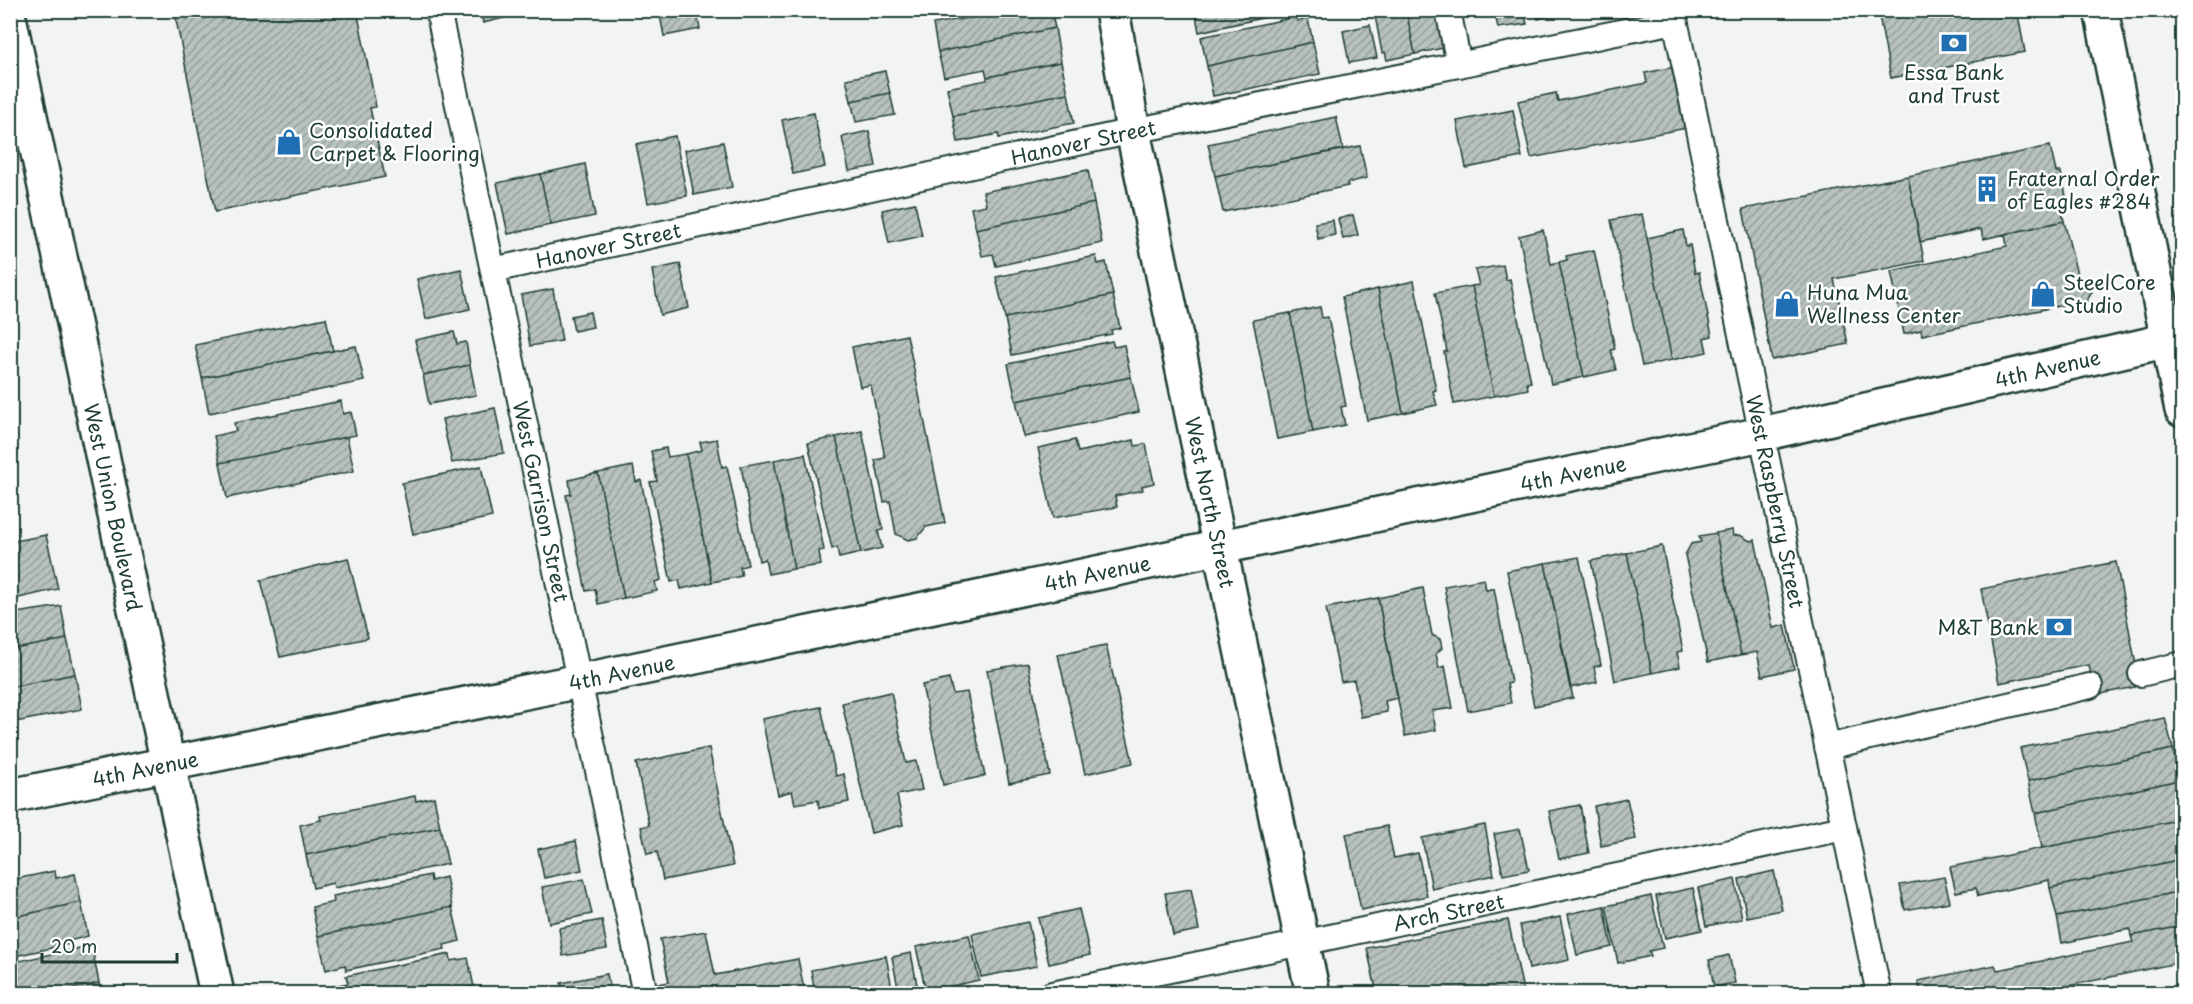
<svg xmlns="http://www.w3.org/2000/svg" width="2193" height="1004" font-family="'Playpen Sans',sans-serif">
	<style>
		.building { fill: url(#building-hatch); stroke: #1f3d34; stroke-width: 1.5 }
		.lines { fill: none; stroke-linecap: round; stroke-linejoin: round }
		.service-casing { stroke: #1f3d34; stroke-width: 28 }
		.minor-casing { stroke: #1f3d34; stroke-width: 38 }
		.primary-casing { stroke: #1f3d34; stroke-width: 38 }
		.service { stroke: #fff; stroke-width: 24 }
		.minor { stroke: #fff; stroke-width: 33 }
		.primary { stroke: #fff; stroke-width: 33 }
		.labels { text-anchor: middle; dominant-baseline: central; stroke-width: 5; stroke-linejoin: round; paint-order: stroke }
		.poi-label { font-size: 20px; fill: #1f3d34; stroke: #fff; text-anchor: start }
		.street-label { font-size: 20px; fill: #1f3d34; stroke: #fff }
	</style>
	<defs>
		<pattern id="building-hatch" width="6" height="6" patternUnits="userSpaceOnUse" patternTransform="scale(1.5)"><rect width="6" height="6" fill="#b7c1bd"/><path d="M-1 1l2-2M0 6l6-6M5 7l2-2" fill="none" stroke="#949e9a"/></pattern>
	</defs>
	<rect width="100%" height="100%" fill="#f2f3f3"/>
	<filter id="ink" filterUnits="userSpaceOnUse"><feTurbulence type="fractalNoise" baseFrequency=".0167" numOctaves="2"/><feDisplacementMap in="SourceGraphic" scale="12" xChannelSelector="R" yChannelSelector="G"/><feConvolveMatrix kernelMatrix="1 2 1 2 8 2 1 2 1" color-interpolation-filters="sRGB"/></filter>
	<g filter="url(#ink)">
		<path class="building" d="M174,10H357L376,107L370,108L385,177L215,212Z
			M480,10H507L508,17L483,23Z
			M507,10H536V11L508,17Z
			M659,10H696L700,29L664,36Z
			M973,10H1051L1055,28L938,52L933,24L974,17Z
			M1195,10H1293V11L1199,32Z
			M1374,10H1406L1415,54L1387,60L1385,52L1382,53Z
			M1406,10H1439L1443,48L1415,54Z
			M1494,10H1524L1527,24L1498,28Z
			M1536,10H1574L1538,19Z
			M1878,10H2017L2025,52L1891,78Z
			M1296,17L1297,21L1308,19L1313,42L1207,66L1201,37Z
			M1370,25L1377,58L1349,63L1343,31Z
			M1055,28L1061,62L987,77L985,69L944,77L938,52Z
			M1313,42L1320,74L1213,96L1207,66Z
			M1061,62L1068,93L953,116L947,88L987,80V77Z
			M1674,67L1687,128L1531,158L1518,101L1556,93L1558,101L1647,83L1645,73Z
			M885,71L890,93L851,101L846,79Z
			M890,93L895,115L856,122L851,101Z
			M1068,93L1074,123L999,138L998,134L958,142L953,116Z
			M1513,110L1522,157L1466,168L1457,121Z
			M814,113L825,167L793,174L782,120Z
			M1336,117L1343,149L1215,176L1208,144Z
			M869,131L876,166L849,171L842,137Z
			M675,136L687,196L648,203L636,144Z
			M723,142L732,187L694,195L685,150Z
			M1360,146L1367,178L1347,183L1348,186L1223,212L1215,176Z
			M2050,146L2056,172H2061L2067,201L2060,202L2064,221L1983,239L1981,229L1920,242L1908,176Z
			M585,164L595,216L551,225L540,174Z
			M1088,170L1094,203L976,229L971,208L986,205L983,192Z
			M540,174L551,225L508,234L497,183Z
			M1908,176L1924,261L1834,279L1848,344L1772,360L1743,209Z
			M915,203L922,236L889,243L882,210Z
			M1094,203L1102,243L996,266L993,254L982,256L976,229Z
			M1642,214L1672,360L1642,366L1611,220Z
			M1353,215L1358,235L1343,239L1338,219Z
			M1333,220L1335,235L1318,239L1315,223Z
			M2064,221L2080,287L2092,292L2080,312L2068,304L1922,335L1921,330L1904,334L1891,271L2007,246L2005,234Z
			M1543,230L1551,264L1559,262L1584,377L1551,384L1519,236Z
			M1683,230L1686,246L1690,245L1695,273L1699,272L1712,336L1704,338L1707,352L1672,360L1647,238Z
			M1594,250L1615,349L1611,350L1616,370L1584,377L1559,262L1567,260L1566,256Z
			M1096,256L1098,264L1106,262L1113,295L1005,318L996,277Z
			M680,264L689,308L660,315L652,270Z
			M1503,265L1506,280L1510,279L1531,382L1527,383L1528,389L1494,396L1472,286L1479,285L1475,270Z
			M461,269L470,309L426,319L417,279Z
			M1414,281L1436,390L1433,391L1437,405L1403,413L1378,289Z
			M1472,286L1494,396L1454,404L1444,352L1447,351L1435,293Z
			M553,289L562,341L530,346L521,295Z
			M1378,289L1403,413L1367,420L1342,297Z
			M1113,295L1120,328L1111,330L1112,334L1012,355L1005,318Z
			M1320,307L1322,318L1328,317L1346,406L1341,407L1345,425L1313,432L1290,313Z
			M590,312L593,327L574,331L571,316Z
			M1290,313L1313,432L1277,439L1253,320Z
			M326,318L333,351L202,378L195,345Z
			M454,332L457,344L466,342L470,365L423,375L415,340Z
			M907,335L945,523L926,527L917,538L908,540L896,534L890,501L884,502L875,460L885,458L871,385L860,387L852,347Z
			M1112,341L1114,347L1124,345L1131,377L1016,401L1008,364Z
			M356,346L364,381L209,413L202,378Z
			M470,365L476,395L429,404L423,375Z
			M1131,377L1139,412L1024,437L1016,401Z
			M341,401L343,414L351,412L356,435L220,463L214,436L236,431L234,423Z
			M495,408L504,453L452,463L442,419Z
			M862,431L883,530L878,531L882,548L861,553L836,437Z
			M347,437L354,471L227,498L220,463Z
			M836,437L861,553L839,558L837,547L832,549L808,443Z
			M717,439L722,467L727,466L748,565L740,567L742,576L712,582L686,454L702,450L700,442Z
			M1075,440L1078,452L1134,440L1135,446L1146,444L1154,483L1142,486L1143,490L1115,496L1117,507L1053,518L1038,448Z
			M666,448L668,457L686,454L712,582L681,589L679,580L671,582L650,482L657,481L651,451Z
			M805,454L824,550L819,551L821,565L794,569L774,460Z
			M774,460L794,569L768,574L765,559L759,561L741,466Z
			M481,466L492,517L413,534L402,483Z
			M633,466L636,482L641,480L661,580L655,582L657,591L624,598L598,473Z
			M598,473L624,598L598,604L595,589L586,591L566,495L571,494L569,480Z
			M1732,530L1733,536L1740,535L1750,541L1755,540L1773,628L1785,625L1794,669L1762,676L1757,652L1741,655L1716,533Z
			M1716,533L1741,655L1708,662L1685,555L1691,544L1701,542L1699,536Z
			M46,535L58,589L10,600V542Z
			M1662,546L1683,651L1677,652L1680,667L1652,673L1627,553Z
			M1627,553L1652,673L1615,681L1591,561Z
			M1579,557L1601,665L1594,667L1597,682L1570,688L1545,563Z
			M348,558L368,638L280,657L261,580Z
			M2116,562L2140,686L2095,695L2089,665L1999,683L1981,589Z
			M1545,563L1573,698L1534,706L1507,571Z
			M1484,579L1486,590L1494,588L1511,683L1507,684L1511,703L1468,711L1444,586Z
			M1423,588L1432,635L1440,639L1442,648L1436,654L1439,668L1445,666L1453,708L1432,711L1436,730L1405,736L1378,598Z
			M1378,598L1398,698L1385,701L1387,712L1361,717L1354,680L1341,682L1326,608Z
			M61,606L67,639L10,650V614Z
			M67,639L75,674L10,687V650Z
			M1106,645L1133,763L1085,774L1058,655Z
			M1028,663L1050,775L1009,783L987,670Z
			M75,674L82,709L10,723V687Z
			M949,679L953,694L967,692L985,776L943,785L922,685Z
			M891,692L906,763L916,761L922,790L897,795L903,825L871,833L842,703Z
			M821,707L836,776L844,774L849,802L819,808L818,800L795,804L792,791L778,795L762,719Z
			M2165,718L2173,749L2028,781L2020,748Z
			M709,748L733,866L663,880L657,852L647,854L641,827L649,825L636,763Z
			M2173,749L2179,780L2035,813L2028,781Z
			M2179,780L2182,797V819L2042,848L2035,813Z
			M415,796L416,801L434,797L440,827L306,855L300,825L321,820L320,816Z
			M1627,799L1636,839L1601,846L1594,806Z
			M1580,805L1589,853L1559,859L1549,811Z
			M2182,819V859L2050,888L2049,880L1978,896L1976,888L1956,892L1950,867Z
			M1485,825L1494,875L1432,889L1422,838Z
			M1387,826L1394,858L1418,853L1427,896L1361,910L1346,834Z
			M440,827L448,864L334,888L333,883L313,888L306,855Z
			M1520,829L1529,870L1503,875L1494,834Z
			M576,841L582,870L544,878L538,849Z
			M2182,859V891L2057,917L2050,888Z
			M55,871L56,878L75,874L81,902L10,918V880Z
			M1774,871L1782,910L1747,917L1739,879Z
			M430,875L431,881L446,877L452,907L318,936L312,907L334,902L333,896Z
			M1944,877L1950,902L1905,910L1900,885Z
			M584,879L592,914L549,923L542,887Z
			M1735,879L1742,919L1706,926L1698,888Z
			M1693,888L1702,930L1665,938L1656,896Z
			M1191,889L1199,930L1173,935L1165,893Z
			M2182,891V926L2131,936L2130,929L2062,943L2057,917Z
			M1651,896L1663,948L1649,951L1651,956L1618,963L1606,906Z
			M81,902L88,936L69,941L70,944L10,957V918Z
			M1604,906L1612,947L1577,955L1568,914Z
			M452,907L460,941L444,945L445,949L346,970L345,965L326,970L318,936Z
			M1079,909L1090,955L1049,964L1038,918Z
			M1560,917L1569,960L1529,969L1520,925Z
			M602,920L607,949L563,956L559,928Z
			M1508,920L1523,990L1507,994H1377L1367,948Z
			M1028,922L1037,966L981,977L972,934Z
			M2182,926V962L2030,994H1921L1918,981L1995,965L1997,970L2008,968L2133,942L2131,936Z
			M706,931L715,975L798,959L805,994H660L658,984L669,982L660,939Z
			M969,935L979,980L926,992L916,947Z
			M80,948L81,956L93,953L99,983L48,994H10V963Z
			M911,953L918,990L899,993L892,957Z
			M450,954L451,961L468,958L474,987L442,994H335L333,986L348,983L346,976Z
			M1729,955L1735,983L1714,987L1709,960Z
			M886,956L893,994H815L811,970Z
			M607,974L611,994H564L561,983Z
			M99,983L101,994H48Z
			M474,987L476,994H442Z
			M1209,989L1210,994H1189Z
			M1752,989L1754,994H1729Z"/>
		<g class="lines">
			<g class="service-casing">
				<g id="service">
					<path id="s1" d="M438,10L645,994"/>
					<path d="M1448,10L1459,65"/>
					<path id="s2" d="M1673,10L1879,994"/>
					<path id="s3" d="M493,270L1133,131L1675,21"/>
					<path d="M2141,674L2182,664"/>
					<path d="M1827,747L2090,686"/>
					<path id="s4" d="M1052,994L1302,943L1844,828"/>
				</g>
			</g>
			<g class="minor-casing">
				<g id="minor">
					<path id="s5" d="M1112,10L1133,131L1313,994"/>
					<path id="s6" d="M10,796L580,681L1762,434L2182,337"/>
				</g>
			</g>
			<g class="primary-casing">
				<g id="primary">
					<path d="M2101,10L2182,410"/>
					<path id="s7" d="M10,22L217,994"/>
				</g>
			</g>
			<use href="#service" class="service"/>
			<use href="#minor" class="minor"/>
			<use href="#primary" class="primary"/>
		</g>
	</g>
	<defs>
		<g id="bank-bare" transform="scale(2.07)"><path d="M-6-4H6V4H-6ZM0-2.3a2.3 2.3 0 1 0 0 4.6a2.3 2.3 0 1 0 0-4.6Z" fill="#1f6fb2" stroke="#fff" stroke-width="2.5" paint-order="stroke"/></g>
		<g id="shop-bare" transform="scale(2.07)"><path d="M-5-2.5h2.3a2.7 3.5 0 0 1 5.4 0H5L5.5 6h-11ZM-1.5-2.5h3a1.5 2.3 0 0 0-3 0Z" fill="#1f6fb2" stroke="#fff" stroke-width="2.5" paint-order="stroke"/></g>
		<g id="building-bare" transform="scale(2.07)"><path d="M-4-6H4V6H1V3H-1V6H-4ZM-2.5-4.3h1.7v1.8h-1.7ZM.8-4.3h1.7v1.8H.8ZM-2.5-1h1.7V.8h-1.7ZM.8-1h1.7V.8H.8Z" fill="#1f6fb2" stroke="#fff" stroke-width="2.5" paint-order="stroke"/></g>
	</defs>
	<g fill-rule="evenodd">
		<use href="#bank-bare" x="1954" y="43"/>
		<use href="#shop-bare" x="289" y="142"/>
		<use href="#building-bare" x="1987" y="189"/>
		<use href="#shop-bare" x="2043" y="294"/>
		<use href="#shop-bare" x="1787" y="304"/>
		<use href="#bank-bare" x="2059" y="627"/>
	</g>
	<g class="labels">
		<g class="poi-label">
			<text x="1954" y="72" text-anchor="middle">Essa Bank<tspan x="1954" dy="23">and Trust</tspan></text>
			<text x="309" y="130">Consolidated<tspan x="309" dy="23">Carpet &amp; Flooring</tspan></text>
			<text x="2007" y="178">Fraternal Order<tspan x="2007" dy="23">of Eagles #284</tspan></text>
			<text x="2063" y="282">SteelCore<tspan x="2063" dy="23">Studio</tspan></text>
			<text x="1807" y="292">Huna Mua<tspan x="1807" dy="23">Wellness Center</tspan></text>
			<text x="2039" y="627" text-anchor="end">M&amp;T Bank</text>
		</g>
		<g class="street-label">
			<text stroke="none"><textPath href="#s3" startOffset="604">Hanover Street</textPath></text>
			<text stroke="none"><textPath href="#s3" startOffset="118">Hanover Street</textPath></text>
			<text stroke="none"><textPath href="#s6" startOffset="2082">4th Avenue</textPath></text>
			<text stroke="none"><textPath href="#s6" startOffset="1596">4th Avenue</textPath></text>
			<text stroke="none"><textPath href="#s1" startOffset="502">West Garrison Street</textPath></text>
			<text stroke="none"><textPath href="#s5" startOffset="502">West North Street</textPath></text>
			<text stroke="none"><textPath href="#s2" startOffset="502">West Raspberry Street</textPath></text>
			<text stroke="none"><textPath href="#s7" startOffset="496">West Union Boulevard</textPath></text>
			<text stroke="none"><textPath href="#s6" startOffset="1110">4th Avenue</textPath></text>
			<text stroke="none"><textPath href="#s6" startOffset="624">4th Avenue</textPath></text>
			<text stroke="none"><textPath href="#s6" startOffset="138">4th Avenue</textPath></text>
			<text stroke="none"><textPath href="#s4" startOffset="405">Arch Street</textPath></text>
		</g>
	</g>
	<rect width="2193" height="1004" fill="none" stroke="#fff" stroke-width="36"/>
	<rect x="18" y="18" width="2157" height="968" fill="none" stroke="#1f3d34" stroke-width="2" filter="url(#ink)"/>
	<path d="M42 953v9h135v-9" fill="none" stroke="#1f3d34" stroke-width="3"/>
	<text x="51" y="953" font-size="18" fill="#1f3d34" stroke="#ffffff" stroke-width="4.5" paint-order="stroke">20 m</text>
</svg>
